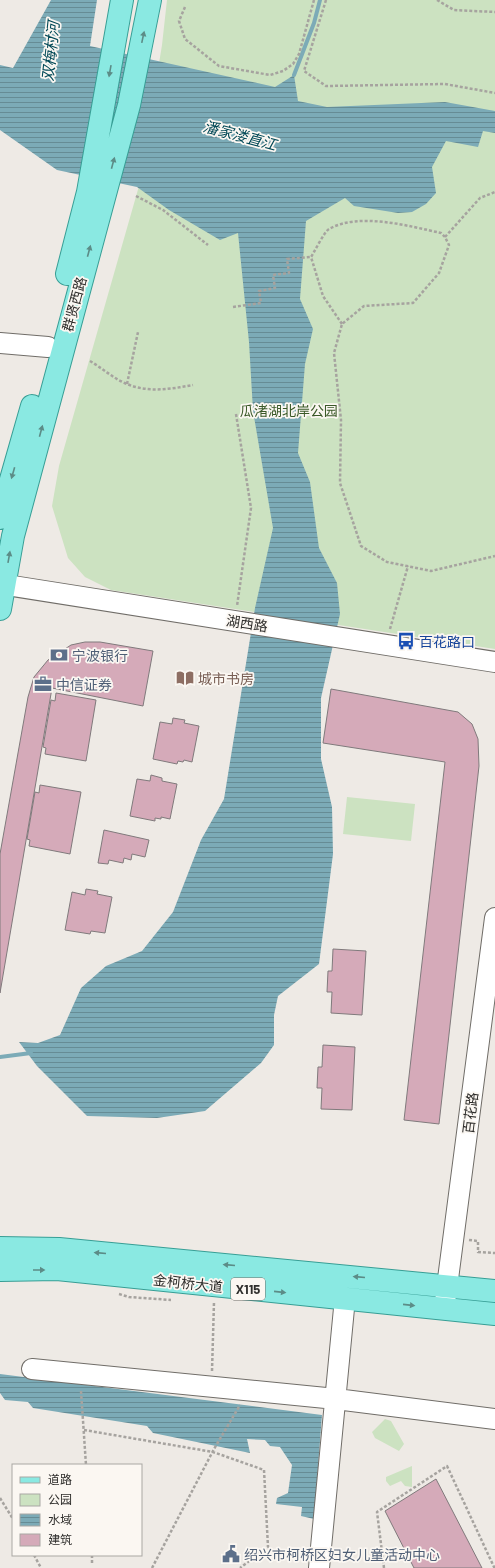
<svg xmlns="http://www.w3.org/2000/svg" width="495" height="1568" font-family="Barlow,'Noto Sans SC',sans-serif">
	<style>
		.green { fill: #cce2c1 }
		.water { fill: url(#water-rules) }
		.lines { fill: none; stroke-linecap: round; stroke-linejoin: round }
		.stream { stroke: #7cabb7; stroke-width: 4 }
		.building { fill: #d5aab9; stroke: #807a7c }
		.minor-casing { stroke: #706d68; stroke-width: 22 }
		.major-casing { stroke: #379e95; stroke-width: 24 }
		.path { stroke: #a6a39f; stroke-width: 2.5; stroke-dasharray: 3 2; stroke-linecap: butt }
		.minor { stroke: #fff; stroke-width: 20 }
		.major { stroke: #8ae9e2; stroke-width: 22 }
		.oneway { fill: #5c8c87 }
		.labels { text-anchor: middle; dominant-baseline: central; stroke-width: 3.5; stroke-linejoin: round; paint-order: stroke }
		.shield { fill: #fbf7f2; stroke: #6c6a67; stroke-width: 1 }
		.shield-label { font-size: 13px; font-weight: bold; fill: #2f2e2c }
		.street-label { font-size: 14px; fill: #2f2e2c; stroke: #fbf7f2 }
		.park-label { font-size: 14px; fill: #3a5928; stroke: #fbf7f2 }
		.transit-label { font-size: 14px; fill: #164399; stroke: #fbf7f2; text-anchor: start }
		.service-label { font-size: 14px; fill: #4e5e75; stroke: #fbf7f2; text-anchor: start }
		.education-label { font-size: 14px; fill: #785e54; stroke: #fbf7f2; text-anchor: start }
		.water-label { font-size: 15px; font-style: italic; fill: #004856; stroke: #fbf7f2 }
	</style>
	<defs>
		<pattern id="water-rules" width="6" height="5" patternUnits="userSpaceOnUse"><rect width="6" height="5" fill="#7cabb7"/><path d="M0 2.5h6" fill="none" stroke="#668c95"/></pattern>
	</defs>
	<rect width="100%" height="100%" fill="#eeeae5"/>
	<path class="green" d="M167,0H495V649L111,590L85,577L68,558L52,506L59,466L139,186L162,45Z
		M347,797L415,804L411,841L343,834Z
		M385,1419L391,1421L404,1444L399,1451L375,1438L372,1432Z
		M412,1466V1487L405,1486L401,1481L390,1486L386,1481V1477Z"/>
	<path class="water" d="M51,0H97L90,46L275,87L294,75L298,101L327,107L445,102L495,111V133L483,131L478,147L446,141L432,167L436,193L426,204L412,212L398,213L354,206L345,198L306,221L300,299L313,329L305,364L298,453L310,482L319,548L337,583L340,614L321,698V759L332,807L333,854L319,964L278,996L274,1015V1045L261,1063L205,1111L157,1118L87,1116L37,1066L19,1042L38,1043L60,1035L81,988L106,966L142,951L173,912L201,840L224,799L255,608L273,528L253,411L249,342L238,233L220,240L169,210L137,187L57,170L0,130V65L13,68Z
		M0,1374L322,1415L314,1519L301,1516L302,1507L276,1504L277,1498L288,1493L292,1465L280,1447L270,1446L265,1440L247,1439L250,1453L153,1433L147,1426L33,1408L28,1402L5,1400L0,1393Z"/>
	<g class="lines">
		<path class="stream" d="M294,75L314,23L320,0
			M0,1057L31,1053"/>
	</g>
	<path class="building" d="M85,642H100L153,651L143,706L52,688L0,993V854L28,697L34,677L48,660L71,645Z
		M331,689L458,712L472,724L478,739L479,766L439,1124L404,1120L445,762L323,743Z
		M56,693L96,700L86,761L45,754L46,748L43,747L51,700L55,701Z
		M173,718L185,720L184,723L199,726L192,762L184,760L183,762L178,761L177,764L153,759L160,722L172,724Z
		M151,775L162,778V781L177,784L170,819L161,817V819L155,818V821L130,816L137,779L150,781Z
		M40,785L81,792L70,854L29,846L30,840L27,839L35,792L39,793Z
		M104,830L149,840L145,857L132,854L131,860L124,858L123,863L109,860L108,864L98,863Z
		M86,889L98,891L97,894L112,897L105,933L91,931L90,934L65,930L72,892L85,895Z
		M333,949L366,951L362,1015L331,1013L332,992H327L328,971H332Z
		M323,1045L355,1047L352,1110L321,1109L322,1088H317L318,1067H322Z
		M436,1479L482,1568H414L385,1511Z"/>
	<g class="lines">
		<g class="minor-casing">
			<path id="minor" d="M0,343L48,347
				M0,584L495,662
				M445,1302L495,918
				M32,1369L336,1399L495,1419
				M319,1568L345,1298"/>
		</g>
		<g class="major-casing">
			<path id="major" d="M67,274L88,192L122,0
				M0,518L32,406
				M0,609L13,536L129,105L150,0
				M0,1248L59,1249L495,1291
				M0,1270L57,1269L495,1314"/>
		</g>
		<path class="path" d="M326,0L304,71L326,86L445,84L495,93
			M437,0L454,10L495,12
			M185,7L179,21L185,39L219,66L270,75L283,71L293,64L299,54L314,0
			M136,196L163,210L208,245
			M445,237L480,198L495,192
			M233,307L261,303L259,291L275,288L273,275L289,273L287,259L311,257
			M342,324L323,296L311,257C315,251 324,232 329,229C359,212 409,226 441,233L445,237L449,245L439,273L413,303L364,306L342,324L334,353L341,420L340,483L361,546L387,562L431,571L495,556
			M90,361C102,368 114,379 127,384C148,393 171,389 193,385
			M127,384L138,332
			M236,414L251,508L237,606
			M390,629L408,566
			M469,1240L478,1241V1252L495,1253
			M119,1294L129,1297L171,1300
			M212,1371L214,1302
			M81,1391L86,1465
			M84,1430L213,1452L264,1470L268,1547L240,1568
			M0,1498L13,1519
			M34,1555L41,1568
			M92,1555V1565
			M152,1568L214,1449L240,1405
			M384,1568L377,1512L447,1466L494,1567H495"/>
		<use href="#minor" class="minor"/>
		<use href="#major" class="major"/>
	</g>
	<defs><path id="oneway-solid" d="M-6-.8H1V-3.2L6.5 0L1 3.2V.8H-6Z"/></defs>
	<g class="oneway">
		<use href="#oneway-solid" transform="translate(143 37) rotate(-78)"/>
		<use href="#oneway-solid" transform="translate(110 71) rotate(100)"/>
		<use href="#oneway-solid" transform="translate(113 163) rotate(-75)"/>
		<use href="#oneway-solid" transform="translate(89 251) rotate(-75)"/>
		<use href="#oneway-solid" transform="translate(41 431) rotate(-75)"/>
		<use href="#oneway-solid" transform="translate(13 473) rotate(106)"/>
		<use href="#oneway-solid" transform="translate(9 557) rotate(-80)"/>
		<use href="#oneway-solid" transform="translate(100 1253) rotate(-175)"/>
		<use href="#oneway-solid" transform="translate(229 1265) rotate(-175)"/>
		<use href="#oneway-solid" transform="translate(39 1270)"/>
		<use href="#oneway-solid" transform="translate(359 1277) rotate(-175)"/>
		<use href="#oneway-solid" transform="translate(280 1292) rotate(6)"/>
		<use href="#oneway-solid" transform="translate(409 1305) rotate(6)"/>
	</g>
	<defs>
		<g id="bus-bare" transform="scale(1.38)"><path d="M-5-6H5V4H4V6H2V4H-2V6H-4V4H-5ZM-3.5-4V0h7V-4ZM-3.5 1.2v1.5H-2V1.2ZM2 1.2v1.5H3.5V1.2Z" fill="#1a4fb4" stroke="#fbf7f2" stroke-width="2.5" paint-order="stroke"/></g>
		<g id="bank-bare" transform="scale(1.38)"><path d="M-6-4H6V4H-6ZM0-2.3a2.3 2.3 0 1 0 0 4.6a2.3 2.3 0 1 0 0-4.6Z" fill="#5c6f8a" stroke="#fbf7f2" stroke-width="2.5" paint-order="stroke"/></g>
		<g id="library-bare" transform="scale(1.38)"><path d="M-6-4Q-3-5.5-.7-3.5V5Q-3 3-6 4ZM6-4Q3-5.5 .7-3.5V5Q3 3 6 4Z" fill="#8d6e63" stroke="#fbf7f2" stroke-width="2.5" paint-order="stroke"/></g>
		<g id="office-bare" transform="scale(1.38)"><path d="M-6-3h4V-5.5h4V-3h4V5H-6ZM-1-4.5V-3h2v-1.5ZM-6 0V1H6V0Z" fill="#5c6f8a" stroke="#fbf7f2" stroke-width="2.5" paint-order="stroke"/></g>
		<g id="civic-bare" transform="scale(1.38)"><path d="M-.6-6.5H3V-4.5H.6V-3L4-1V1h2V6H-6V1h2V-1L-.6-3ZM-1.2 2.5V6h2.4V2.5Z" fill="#5c6f8a" stroke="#fbf7f2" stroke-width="2.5" paint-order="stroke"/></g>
	</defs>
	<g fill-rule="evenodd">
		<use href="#bus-bare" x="406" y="641"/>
		<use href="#bank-bare" x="59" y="655"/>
		<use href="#library-bare" x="185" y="678"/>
		<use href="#office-bare" x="43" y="684"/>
		<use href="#civic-bare" x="231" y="1554"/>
	</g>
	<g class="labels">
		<rect class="shield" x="231" y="1278" width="34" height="22" rx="3"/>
		<g class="shield-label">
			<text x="248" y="1289">X115</text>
		</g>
		<g class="street-label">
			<text transform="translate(74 304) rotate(-75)">群贤西路</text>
			<text transform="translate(247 623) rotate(9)">湖西路</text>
			<text transform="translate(470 1113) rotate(-83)">百花路</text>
			<text transform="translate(188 1283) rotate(6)">金柯桥大道</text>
		</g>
		<g class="park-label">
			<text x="289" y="410">瓜渚湖北岸公园</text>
		</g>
		<g class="transit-label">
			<text x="419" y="641">百花路口</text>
		</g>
		<g class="service-label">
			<text x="72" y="655">宁波银行</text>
			<text x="56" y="684">中信证券</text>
			<text x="244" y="1554">绍兴市柯桥区妇女儿童活动中心</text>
		</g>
		<g class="education-label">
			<text x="198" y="678">城市书房</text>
		</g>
		<g class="water-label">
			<text transform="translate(50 51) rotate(-84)">双梅村河</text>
			<text transform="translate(240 135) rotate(15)">潘家溇直江</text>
		</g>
	</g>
	<rect x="12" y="1464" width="130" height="92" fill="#fbf7f2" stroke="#a9a7a3"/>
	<rect x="20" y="1477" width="20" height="6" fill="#8ae9e2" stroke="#a9a7a3"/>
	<text x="48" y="1484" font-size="12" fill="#2f2e2c">道路</text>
	<rect x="20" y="1494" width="20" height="12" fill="#cce2c1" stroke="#a9a7a3"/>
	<text x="48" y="1504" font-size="12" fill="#2f2e2c">公园</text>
	<rect x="20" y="1514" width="20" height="12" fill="url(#water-rules)" stroke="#a9a7a3"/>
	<text x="48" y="1524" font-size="12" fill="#2f2e2c">水域</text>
	<rect x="20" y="1534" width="20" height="12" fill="#d5aab9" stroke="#a9a7a3"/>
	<text x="48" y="1544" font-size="12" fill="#2f2e2c">建筑</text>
</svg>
